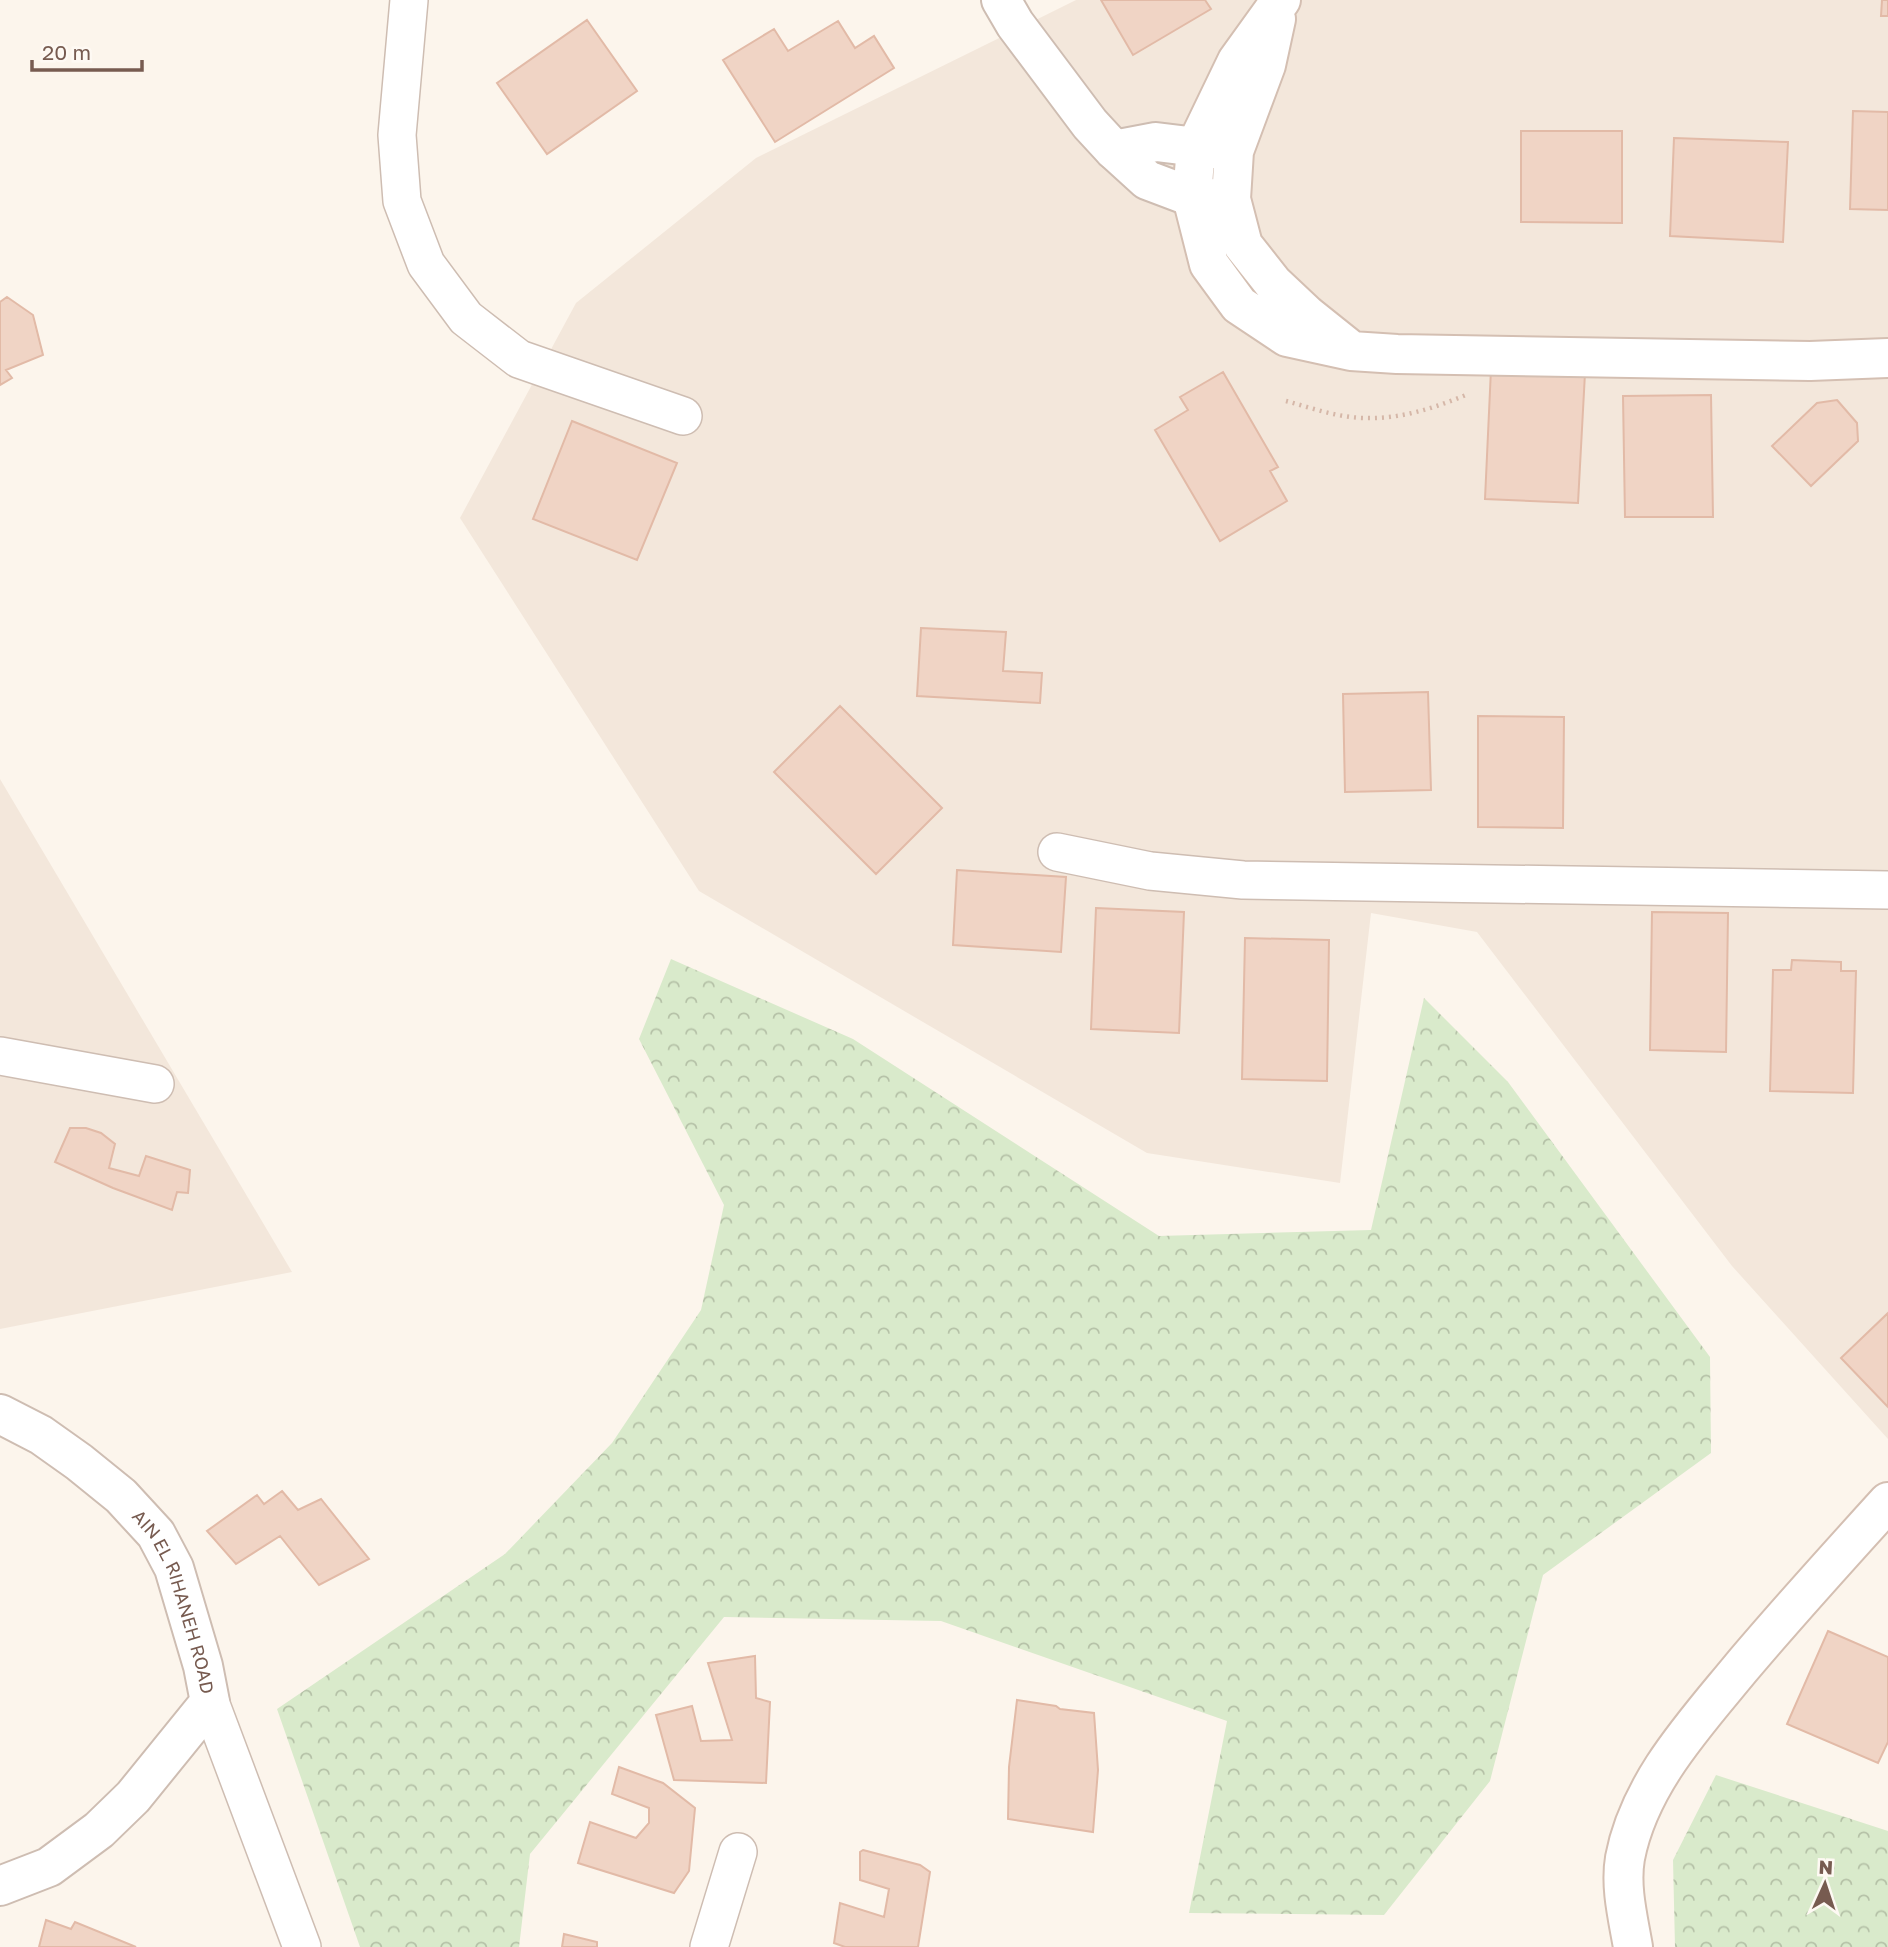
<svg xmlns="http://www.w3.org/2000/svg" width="1888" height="1947" font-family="'Golos Text',sans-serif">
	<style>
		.residential { fill: #f3e7db }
		.forest { fill: url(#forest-crowns) }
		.building { fill: #f0d4c5; stroke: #e2baa7; stroke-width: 2 }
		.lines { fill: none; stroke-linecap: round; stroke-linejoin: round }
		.minor-casing { stroke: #cebdb2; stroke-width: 40 }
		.tertiary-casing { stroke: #cebdb2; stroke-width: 42 }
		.secondary-casing { stroke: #d4bfb2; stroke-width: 42 }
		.path { stroke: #d5b7a8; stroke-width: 4.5; stroke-dasharray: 2 5; stroke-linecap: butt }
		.minor { stroke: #fff; stroke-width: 37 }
		.tertiary { stroke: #fff; stroke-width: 38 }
		.secondary { stroke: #fff; stroke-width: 38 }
		.labels { text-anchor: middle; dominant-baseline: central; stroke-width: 5; stroke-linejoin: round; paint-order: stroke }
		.street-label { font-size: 18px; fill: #775b50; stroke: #fef9f3 }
	</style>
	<defs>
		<pattern id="forest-crowns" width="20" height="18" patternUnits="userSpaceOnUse" patternTransform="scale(1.75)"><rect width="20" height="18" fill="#d9eacb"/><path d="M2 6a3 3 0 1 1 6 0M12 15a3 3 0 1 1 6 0" fill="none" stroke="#b5c1a7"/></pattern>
	</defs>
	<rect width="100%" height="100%" fill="#fcf5ec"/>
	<path class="residential" d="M1076,0H1888V1439L1732,1266L1477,932L1371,913L1340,1183L1147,1153L699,891L460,518L576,303L756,158Z
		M0,779L292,1272L0,1329Z"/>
	<path class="forest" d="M671,959L853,1039L1159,1236L1371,1230L1424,998L1508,1082L1710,1357L1711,1453L1543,1575L1490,1781L1384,1915L1189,1913L1227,1721L941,1621L724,1617L530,1854L519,1947H360L277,1709L505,1554L612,1443L701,1310L724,1205L639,1039Z
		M1716,1775L1888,1831V1947H1675L1673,1860Z"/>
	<path class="building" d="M1101,0H1205L1211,9L1133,55Z
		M1882,0H1888V16H1881Z
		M587,20L637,91L547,154L497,83Z
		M838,21L855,48L874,36L894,68L775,142L723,60L774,29L788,51Z
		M1853,111L1888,112V210L1850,209Z
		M1521,131H1622V223L1521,222Z
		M1674,138L1788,142L1783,242L1670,236Z
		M7,297L33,315L43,355L6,370L12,378L0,385V302Z
		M1491,369L1585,373L1578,503L1485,499Z
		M1223,372L1278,467L1270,471L1287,501L1220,541L1155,430L1188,410L1180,397Z
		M1711,395L1713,517H1625L1623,396Z
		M1837,400L1857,423L1858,441L1811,486L1772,446L1817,403Z
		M572,421L677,463L637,560L533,519Z
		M921,628L1006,632L1003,671L1042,673L1040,703L917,696Z
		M1428,692L1431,790L1345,792L1343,694Z
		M840,706L942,808L876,874L774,772Z
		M1478,716L1564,717L1563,828L1478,827Z
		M957,870L1066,877L1061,952L953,945Z
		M1096,908L1184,912L1179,1033L1091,1029Z
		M1652,912L1728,913L1726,1052L1650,1050Z
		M1245,938L1329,940L1327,1081L1242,1079Z
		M1792,960L1841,962V971H1856L1853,1093L1770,1091L1773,970H1791Z
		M70,1128H86L101,1133L115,1144L109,1168L139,1176L146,1156L190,1170L188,1193L177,1192L172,1210L113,1188L55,1162Z
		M1888,1313V1407L1841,1358Z
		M282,1491L298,1510L321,1499L369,1559L319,1585L280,1536L236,1564L207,1531L257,1495L264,1504Z
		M1828,1631L1888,1657V1742L1878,1763L1787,1724Z
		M755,1656L756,1698L770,1702L766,1783L674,1780L656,1715L692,1706L701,1741L732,1740L708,1663Z
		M1017,1700L1056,1706L1060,1709L1094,1713L1098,1770L1093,1832L1008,1819L1009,1767Z
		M619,1767L663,1783L695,1808L689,1871L674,1893L578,1863L590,1822L636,1838L649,1823V1808L612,1794Z
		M863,1850L920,1865L930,1872L918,1947H845L834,1943L840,1903L884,1917L889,1889L860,1880V1852Z
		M46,1920L71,1929L75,1922L136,1947H39Z
		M564,1934L597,1942V1947H562Z"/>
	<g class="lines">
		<g class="minor-casing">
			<path id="minor" d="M409,0L397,135L402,201L426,264L466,318L519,359L683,416
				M1057,852L1150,871L1243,880L1888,890
				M0,1056L155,1084
				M210,1702L302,1947
				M709,1947L738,1852"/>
		</g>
		<g class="tertiary-casing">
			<g id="tertiary">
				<path d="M1001,0L1015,24L1090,124L1114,150L1147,180L1192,197L1224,199"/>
				<path d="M1114,150L1156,142L1230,151"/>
				<path id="s1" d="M0,1414L41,1435L79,1462L121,1496L156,1534L174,1568L203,1666L210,1702L133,1797L99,1830L49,1867L0,1886"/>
			</g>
		</g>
		<g class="secondary-casing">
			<path id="secondary" d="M1281,0L1237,61L1196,146L1192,197L1209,264L1239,305L1287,337L1351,351L1397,354L1810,361L1888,358
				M1276,19L1266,65L1234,151L1231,199L1243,245L1273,283L1307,315L1347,347
				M1633,1947C1628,1918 1620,1887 1625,1858C1639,1784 1694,1725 1740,1669C1788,1612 1838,1557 1888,1502"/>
		</g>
		<path class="path" d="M1286,401C1312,408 1339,418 1366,418C1401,419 1434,408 1466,395"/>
		<use href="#minor" class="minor"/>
		<use href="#tertiary" class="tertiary"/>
		<use href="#secondary" class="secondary"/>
	</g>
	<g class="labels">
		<g class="street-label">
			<text stroke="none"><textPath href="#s1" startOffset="268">AIN EL RIHANEH ROAD</textPath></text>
		</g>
	</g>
	<g transform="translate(1825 1884) rotate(3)" stroke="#fef9f3" stroke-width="5" paint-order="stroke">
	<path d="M0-5L12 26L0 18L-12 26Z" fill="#775b50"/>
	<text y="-10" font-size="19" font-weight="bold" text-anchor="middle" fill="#775b50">N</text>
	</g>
	<path d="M32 60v10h110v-10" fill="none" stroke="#775b50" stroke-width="3.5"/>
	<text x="42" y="60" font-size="21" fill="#775b50" stroke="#fef9f3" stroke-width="5" paint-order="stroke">20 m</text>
</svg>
